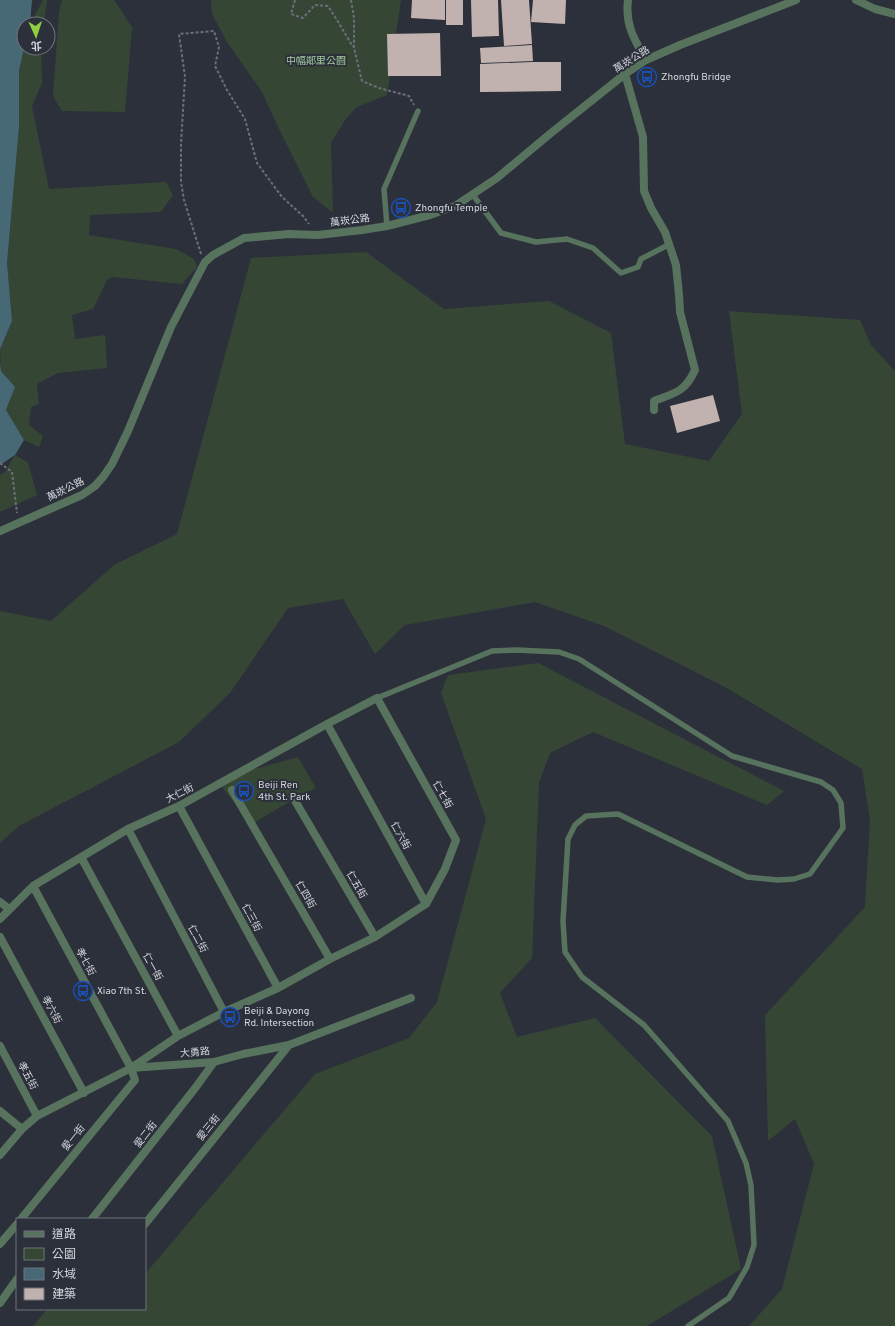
<svg xmlns="http://www.w3.org/2000/svg" width="895" height="1326" font-family="Overpass,'Noto Sans TC',sans-serif">
	<style>
		.green { fill: #364635 }
		.water { fill: #476976 }
		.building { fill: #c2b2af }
		.lines { fill: none; stroke-linecap: round; stroke-linejoin: round }
		.path { stroke: #6b6f78; stroke-width: 2; stroke-dasharray: 3 2; stroke-linecap: butt }
		.service { stroke: #57735d; stroke-width: 5.5 }
		.minor { stroke: #57735d; stroke-width: 8 }
		.tertiary { stroke: #57735d; stroke-width: 8 }
		.labels { text-anchor: middle; dominant-baseline: central; stroke-width: 4; stroke-linejoin: round; paint-order: stroke }
		.street-label { font-size: 10px; fill: #d3d6dd; stroke: #2c303a }
		.park-label { font-size: 10px; fill: #a4cca1; stroke: #2c303a }
		.poi-label { font-size: 10px; fill: #d3d6dd; stroke: #2c303a; text-anchor: start }
	</style>
	<rect width="100%" height="100%" fill="#2c303a"/>
	<path class="green" d="M43,0H47L44,24H30Z
		M62,0H114L132,27L125,112L62,111L53,96L59,12Z
		M211,0H401L387,95L357,107L345,120L331,143L333,213L313,197L279,129L262,92L227,42L212,14Z
		M24,48H41L42,83L32,106L49,189L166,182L173,195L161,212L90,215L89,235L176,249L194,259L197,267L182,284L112,277L107,280L93,309L72,315L75,339L105,335L107,368L58,373L37,384L39,404L31,407L29,425L43,436L39,447L24,440L6,410L15,387L1,371L0,349L12,321L7,263L19,127V71Z
		M366,252L444,309L549,301L611,333L625,444L709,461L742,414L729,311L860,320L871,345L895,371V1326H749L782,1289L814,1164L795,1119L768,1141L765,1015L865,907L870,820L862,769L725,687L604,626L535,602L405,625L375,654L343,599L288,608L230,693L179,742L19,826L0,843V611L51,621L114,565L177,534L251,258Z
		M15,455L28,462L37,495L0,512V475L5,472Z
		M538,663L784,791L767,805L593,732L550,753L539,783L532,958L500,993L517,1037L595,1018L712,1136L741,1269L647,1326H33L47,1309H145V1274L315,1074L409,1038L437,1002L486,819L441,693L448,675Z
		M298,757L316,788L294,799L252,824L216,780Z"/>
	<path class="water" d="M0,0H32L30,24H24V48L19,71V127L7,263L12,321L0,349Z
		M0,361L1,371L15,387L6,410L24,440L15,455L0,465Z"/>
	<path class="building" d="M412,0H445V20L411,18Z
		M446,0H463V25H446Z
		M471,0H498L499,36L472,37Z
		M501,0H529L532,44L504,46Z
		M533,0H566L565,24L531,22Z
		M440,33L441,76H388L387,34Z
		M532,45L533,61L481,63L480,48Z
		M532,62H561V91L480,92V64Z
		M713,395L720,421L677,433L670,406Z"/>
	<g class="lines">
		<path class="path" d="M295,0L291,14L303,18L315,5L328,6L337,20L353,47
			M351,0L354,18V48L362,81L379,88L409,96L414,105
			M201,254L184,200L181,182V144L185,77L179,34L214,31L219,47L215,66L227,90L245,119L257,163L282,197L303,216L309,224
			M0,463L12,472L17,513"/>
		<path class="service" d="M473,195L501,233L536,242L567,239L593,248L621,273L638,267L641,259L670,244
			M387,226L384,189L418,111
			M377,698L492,651L516,650L559,652L579,659L732,756L821,782L833,790L841,803L843,828L810,874L794,879L778,880L747,877L618,814L586,816L575,825L568,839L563,921L565,952L582,977L644,1025L728,1121L746,1163L751,1185L754,1245L747,1267L729,1298L688,1326"/>
		<path class="minor" d="M628,0C625,25 634,39 646,60
			M856,0L875,9L895,14
			M625,74L643,137L644,191L651,208L665,232L676,265L679,295L680,312L695,370C685,392 675,393 654,401V410
			M327,724L426,904
			M232,790L330,959
			M294,799L375,937
			M179,806L278,988
			M128,829L224,1012
			M81,857L178,1036
			M0,902L9,909
			M0,919L33,886L128,829L179,806L327,724L377,698L456,840L445,869L426,904L375,937L330,959L278,988L224,1012L178,1036L131,1068
			M0,937L84,1093
			M0,1046L37,1116
			M0,1111L22,1129
			M0,1155L22,1129L37,1116L131,1068L214,1062L243,1054L289,1045L411,998
			M21,1219L135,1080L131,1068L33,886
			M92,1219L196,1087L214,1062
			M145,1224L289,1045
			M0,1244L17,1224
			M0,1303L17,1279"/>
		<path class="tertiary" d="M0,531L82,495L95,486L103,477L112,464L128,431L171,327L205,262L213,255L244,238L289,234L318,235L362,230L387,226L430,215L455,206L497,178L551,133L625,74L646,60L680,45L796,0"/>
	</g>
	<defs>
		<g id="bus-ring" transform="scale(1)"><circle r="9.5" fill="#2c303a" stroke="#1a4fb4" stroke-width="1.5"/><path d="M-5-6H5V4H4V6H2V4H-2V6H-4V4H-5ZM-3.5-4V0h7V-4ZM-3.5 1.2v1.5H-2V1.2ZM2 1.2v1.5H3.5V1.2Z" fill="#1a4fb4"/></g>
	</defs>
	<g fill-rule="evenodd">
		<use href="#bus-ring" x="647" y="77"/>
		<use href="#bus-ring" x="401" y="208"/>
		<use href="#bus-ring" x="244" y="791"/>
		<use href="#bus-ring" x="83" y="991"/>
		<use href="#bus-ring" x="230" y="1017"/>
	</g>
	<g class="labels">
		<g class="street-label">
			<text transform="translate(632 60) rotate(-32)">萬崁公路</text>
			<text transform="translate(350 221) rotate(-7)">萬崁公路</text>
			<text transform="translate(66 490) rotate(-26)">萬崁公路</text>
			<text transform="translate(180 794) rotate(-27)">大仁街</text>
			<text transform="translate(442 795) rotate(61)">仁七街</text>
			<text transform="translate(400 836) rotate(61)">仁六街</text>
			<text transform="translate(356 885) rotate(60)">仁五街</text>
			<text transform="translate(305 895) rotate(60)">仁四街</text>
			<text transform="translate(251 918) rotate(62)">仁三街</text>
			<text transform="translate(197 939) rotate(62)">仁二街</text>
			<text transform="translate(85 962) rotate(62)">孝七街</text>
			<text transform="translate(152 967) rotate(61)">仁一街</text>
			<text transform="translate(51 1010) rotate(62)">孝六街</text>
			<text transform="translate(195 1053) rotate(-5)">大勇路</text>
			<text transform="translate(27 1076) rotate(62)">孝五街</text>
			<text transform="translate(209 1128) rotate(-51)">愛三街</text>
			<text transform="translate(146 1135) rotate(-52)">愛二街</text>
			<text transform="translate(74 1138) rotate(-51)">愛一街</text>
		</g>
		<g class="park-label">
			<text x="316" y="61">中幅鄰里公園</text>
		</g>
		<g class="poi-label">
			<text x="661" y="77">Zhongfu Bridge</text>
			<text x="415" y="208">Zhongfu Temple</text>
			<text x="258" y="785">Beiji Ren<tspan x="258" dy="12">4th St. Park</tspan></text>
			<text x="97" y="991">Xiao 7th St.</text>
			<text x="244" y="1011">Beiji &amp; Dayong<tspan x="244" dy="12">Rd. Intersection</tspan></text>
		</g>
	</g>
	<rect x="16" y="1218" width="130" height="92" fill="#2c303a" stroke="#6f727b"/>
	<rect x="24" y="1231" width="20" height="6" fill="#57735d" stroke="#6f727b"/>
	<text x="52" y="1238" font-size="12" fill="#d3d6dd">道路</text>
	<rect x="24" y="1248" width="20" height="12" fill="#364635" stroke="#6f727b"/>
	<text x="52" y="1258" font-size="12" fill="#d3d6dd">公園</text>
	<rect x="24" y="1268" width="20" height="12" fill="#476976" stroke="#6f727b"/>
	<text x="52" y="1278" font-size="12" fill="#d3d6dd">水域</text>
	<rect x="24" y="1288" width="20" height="12" fill="#c2b2af" stroke="#6f727b"/>
	<text x="52" y="1298" font-size="12" fill="#d3d6dd">建築</text>
	<g transform="translate(36 36) rotate(177)"><circle r="19" fill="#2c303a" stroke="#6f727b"/>
	<path d="M0-3L7 15L0 10L-7 15Z" fill="#91cd40"/>
	<text y="-6" font-size="11" font-weight="bold" text-anchor="middle" fill="#d3d6dd">北</text>
	</g>
</svg>
